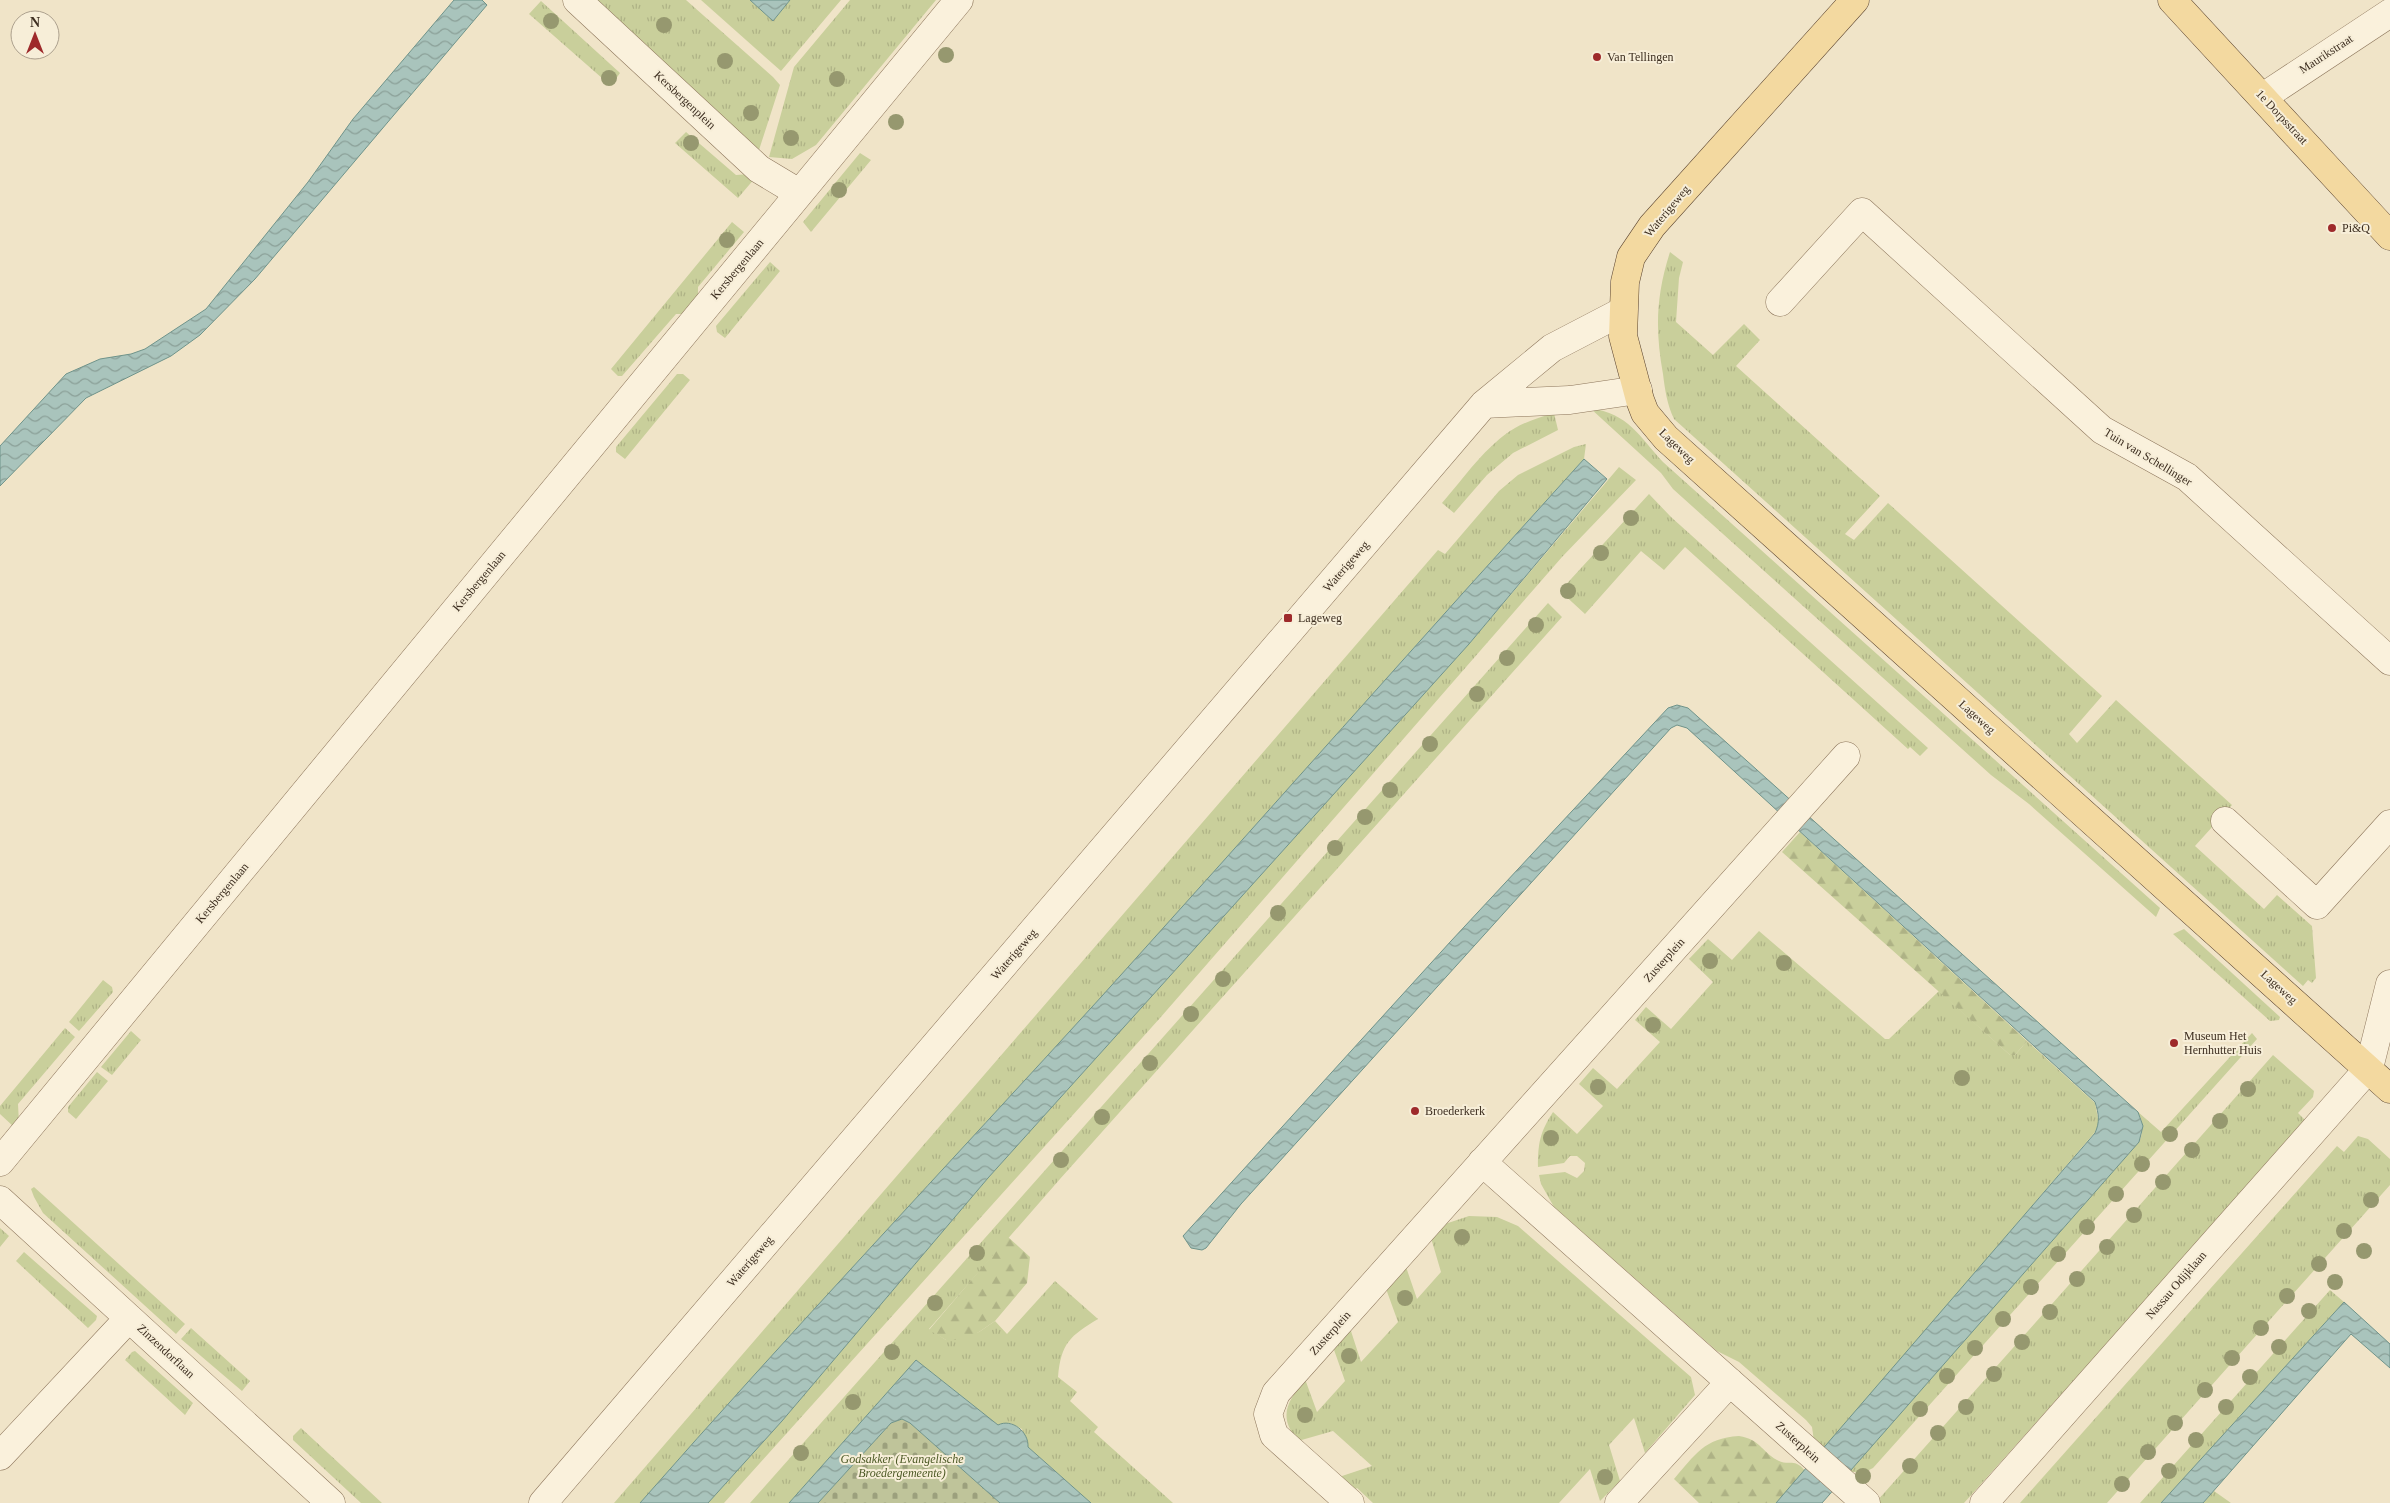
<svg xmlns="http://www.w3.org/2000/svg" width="2390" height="1503" font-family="'Times New Roman',serif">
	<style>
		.grass { fill: url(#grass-tufts) }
		.forest { fill: url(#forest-firs) }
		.cemetery { fill: url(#cemetery-stones) }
		.water { fill: url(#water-waves); stroke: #6f938a }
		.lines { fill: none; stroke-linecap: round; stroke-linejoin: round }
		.minor-casing { stroke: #8d765c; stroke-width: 29 }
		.major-casing { stroke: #5b4430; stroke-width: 29 }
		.minor { stroke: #faf1dc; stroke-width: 28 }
		.major { stroke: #f3d9a0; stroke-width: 28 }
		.tree { fill: #96986f }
		.poi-dot { fill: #9e2a2b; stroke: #f7eed8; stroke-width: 2 }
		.labels { text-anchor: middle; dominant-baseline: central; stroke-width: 4; stroke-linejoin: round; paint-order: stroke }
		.street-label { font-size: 12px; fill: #3d2e20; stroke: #f7eed8 }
		.poi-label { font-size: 12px; fill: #3d2e20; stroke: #f7eed8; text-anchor: start }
		.park-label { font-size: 12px; font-style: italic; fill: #4d5a26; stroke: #f7eed8 }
	</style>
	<defs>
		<pattern id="grass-tufts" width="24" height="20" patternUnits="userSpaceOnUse" patternTransform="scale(1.25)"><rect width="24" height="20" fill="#c9cf9b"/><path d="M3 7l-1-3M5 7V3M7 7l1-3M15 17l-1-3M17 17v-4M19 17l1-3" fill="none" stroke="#aeb285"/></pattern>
		<pattern id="forest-firs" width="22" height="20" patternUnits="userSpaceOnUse" patternTransform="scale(1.25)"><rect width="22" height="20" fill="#c9cf9b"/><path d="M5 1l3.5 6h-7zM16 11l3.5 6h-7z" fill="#aeb285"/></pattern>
		<pattern id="cemetery-stones" width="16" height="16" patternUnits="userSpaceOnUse" patternTransform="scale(1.25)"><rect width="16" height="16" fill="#bfc49a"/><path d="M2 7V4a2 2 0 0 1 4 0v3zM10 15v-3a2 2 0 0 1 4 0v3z" fill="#9ca07d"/></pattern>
		<pattern id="water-waves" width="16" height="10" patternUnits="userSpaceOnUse" patternTransform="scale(1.25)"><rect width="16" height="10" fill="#a9c4bc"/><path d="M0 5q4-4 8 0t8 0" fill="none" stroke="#8ba098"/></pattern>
	</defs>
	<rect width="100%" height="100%" fill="#f0e4c8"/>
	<path class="grass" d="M592,0H686L773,77L780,85L759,150Z
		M701,0H750L773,21L790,0H841L781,71Z
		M850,0H936L816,145L792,159L769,157L794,67Z
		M541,1L620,73L611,86L529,14Z
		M686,132L736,175L750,174L755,178L738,198L675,143Z
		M860,153L871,160L811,232L803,222Z
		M732,222L744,232L698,287V301L686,314H676L622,376H618L611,369Z
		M1670,252L1683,262L1679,278L1676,322L1713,355L1744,324L1760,340L1736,366L1880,496L1845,534L1854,540L1888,503L2102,696L2069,734L2077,743L2116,700L2232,805L2195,846L2264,909L2277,895L2312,926L2316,978L2312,983L2308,980L2303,986L1674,419C1667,404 1665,390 1663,374C1655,329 1656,296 1670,252Z
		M770,262L780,271L725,338L717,332L716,326Z
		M677,374H683L690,380L625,459L616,452V447Z
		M1590,408C1629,414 1639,436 1663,462L2160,908L2156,917L2029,804L1991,775L1673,489L1661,473Z
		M1554,413L1558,430L1513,453L1487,475L1454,513L1442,503C1464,478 1486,445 1515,428C1527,421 1541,417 1554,413Z
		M1586,444L1584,459C1422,637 1263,818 1102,996C948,1165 791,1331 640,1503H614L1438,550L1445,554L1499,491L1518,475L1574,447Z
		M1619,467L1636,480L1562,557L1160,1018L724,1503H708L782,1421L988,1178L1469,644Z
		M1649,494L1671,517L1928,748L1920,756L1910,747L1908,749L1685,547L1664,570L1641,551L1585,614L1560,591Z
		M1548,603L1562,617L1060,1179L929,1329L946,1340L979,1332L995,1321L1007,1334L1055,1281L1098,1319C1070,1336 1061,1343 1058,1377L1077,1392L1070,1401L1098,1427L1094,1432L1173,1503H1091L1028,1447L1022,1429L1010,1423L998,1425L916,1360L789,1503H750Z
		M2184,929L2280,1017L2279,1020L2270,1021L2173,934Z
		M1759,931L1885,1039H1889L1939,991L2010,1055H2015L2027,1041L2095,1103L2099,1124L2095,1132L1825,1448L1814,1441L1812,1427L1806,1420L1739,1362L1717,1351L1554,1207L1541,1184L1539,1175L1565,1172L1577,1178L1584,1171L1585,1163L1577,1156H1570L1564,1163L1538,1167C1538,1143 1540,1132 1553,1112L1577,1134L1603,1106L1579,1084L1593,1068L1617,1089L1660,1042L1635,1020L1646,1007L1671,1029L1713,982L1689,959L1708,939L1732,960Z
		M103,980L112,987L113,992L79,1031L69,1022Z
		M65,1028L75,1037L18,1104L19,1123L14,1127L0,1114V1106Z
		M131,1031L141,1040L112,1075L101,1067Z
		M2252,1033L2257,1039L1873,1468L1865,1472H1849L2139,1142C2144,1131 2143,1122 2138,1112L2161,1132Z
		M2273,1055L2314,1091L2313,1097L2298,1113L2306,1121L1964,1503H1880L1877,1501Z
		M97,1072L108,1081L76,1119L68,1112V1107Z
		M2358,1136L2368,1139L2390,1159V1185L2107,1503H2020L2337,1146L2344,1152Z
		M34,1187L185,1324L176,1334L43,1213L34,1197L31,1189Z
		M1469,1216L1497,1217L1518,1226L1691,1377L1695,1395L1645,1453L1634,1418L1609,1445L1620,1481L1600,1501L1590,1469L1559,1503H1373L1357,1488L1353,1491L1339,1477L1372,1466L1333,1431L1298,1441C1277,1416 1288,1401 1305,1379L1317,1412L1345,1381L1333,1347L1350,1328L1361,1362L1398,1322L1385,1286L1405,1264L1417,1299L1441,1272L1431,1238L1442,1225Z
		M0,1228L9,1236L0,1247Z
		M24,1252L97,1316L96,1320L88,1328L16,1261Z
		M2330,1290L2344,1302L2161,1503H2140Z
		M191,1328L250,1381L242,1391L181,1339Z
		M135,1351L193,1403L185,1415L125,1360L132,1352Z
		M301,1428L382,1503H361L293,1440V1436Z
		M2214,1491L2231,1503H2203Z"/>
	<path class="forest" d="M1800,832L2027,1041L2015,1055H2010L1782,852Z
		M1008,1237L1030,1257L1027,1283L995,1321L979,1332L961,1340H946L929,1330Z
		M1739,1436C1761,1440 1760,1450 1777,1460C1789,1467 1794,1457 1805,1471L1776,1503H1699L1674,1479C1695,1455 1704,1438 1739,1436Z"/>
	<path class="cemetery" d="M902,1419L910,1423L1000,1503H818L891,1423Z"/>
	<path class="water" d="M454,0H482L487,5L255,279L200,335L171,356L86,398L0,486V446L66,374L100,359L131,354L145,349L206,309L308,182L353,119Z
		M750,0H790L773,21Z
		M1584,459L1607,479L1469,644L988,1178L782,1421L708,1503H640C791,1331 948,1165 1102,996C1263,818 1422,637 1584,459Z
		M1677,705L1688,708L2138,1112L2143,1126L2139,1142L1822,1503H1776L2095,1133C2100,1122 2099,1114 2095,1102L1687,728L1677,725L1671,728L1241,1204L1206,1248L1202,1250L1191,1248L1183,1236L1451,941L1668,708Z
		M2344,1302L2390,1344V1368L2351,1334L2203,1503H2161Z
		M916,1360L998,1425C1012,1418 1029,1432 1028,1447L1091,1503H1000L910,1423L902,1419L891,1423L818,1503H789Z"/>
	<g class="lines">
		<g class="minor-casing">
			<path id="minor" d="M577,0L759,169L799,193
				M2263,97L2390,13
				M1780,302L1862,212L2102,430L2187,477L2390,661
				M1484,404L1570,400L1638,390
				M2225,821L2317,905L2390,824
				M2369,1068L2390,984
				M0,1162L959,0
				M1482,1162L1866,1503
				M0,1200L331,1503
				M0,1456L129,1318
				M543,1503L1484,404L1552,348L1623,311
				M1350,1503L1274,1435L1268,1414L1276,1393L1846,756
				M1619,1503L1730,1382
				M1984,1503L2369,1068"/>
		</g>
		<g class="major-casing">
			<path id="major" d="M1855,0L1652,226L1631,257L1625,282L1623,336L1640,400L1645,413L1666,438L2390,1089
				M2172,0L2390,236"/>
		</g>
		<use href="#minor" class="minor"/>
		<use href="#major" class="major"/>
	</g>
	<g class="tree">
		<circle cx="551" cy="21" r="8"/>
		<circle cx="664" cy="25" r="8"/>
		<circle cx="946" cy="55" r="8"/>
		<circle cx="725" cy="61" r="8"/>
		<circle cx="609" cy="78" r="8"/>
		<circle cx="837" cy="79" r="8"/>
		<circle cx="751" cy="113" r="8"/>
		<circle cx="896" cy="122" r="8"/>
		<circle cx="791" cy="138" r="8"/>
		<circle cx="691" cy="143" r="8"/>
		<circle cx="839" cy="190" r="8"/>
		<circle cx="727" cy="240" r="8"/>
		<circle cx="1631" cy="518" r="8"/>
		<circle cx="1601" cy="553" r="8"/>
		<circle cx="1568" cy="591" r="8"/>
		<circle cx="1536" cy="625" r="8"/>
		<circle cx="1507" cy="658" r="8"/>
		<circle cx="1477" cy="694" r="8"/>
		<circle cx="1430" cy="744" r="8"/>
		<circle cx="1390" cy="790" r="8"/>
		<circle cx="1365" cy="817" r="8"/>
		<circle cx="1335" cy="848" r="8"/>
		<circle cx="1278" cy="913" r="8"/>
		<circle cx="1710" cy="961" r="8"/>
		<circle cx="1784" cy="963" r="8"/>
		<circle cx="1223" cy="979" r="8"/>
		<circle cx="1191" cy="1014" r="8"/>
		<circle cx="1653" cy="1025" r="8"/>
		<circle cx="1150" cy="1063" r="8"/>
		<circle cx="1962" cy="1078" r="8"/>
		<circle cx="1598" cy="1087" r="8"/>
		<circle cx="2248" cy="1089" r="8"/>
		<circle cx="1102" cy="1117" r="8"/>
		<circle cx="2220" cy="1121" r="8"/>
		<circle cx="2170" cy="1134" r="8"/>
		<circle cx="1551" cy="1138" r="8"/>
		<circle cx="2192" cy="1150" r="8"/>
		<circle cx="1061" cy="1160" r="8"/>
		<circle cx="2142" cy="1164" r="8"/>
		<circle cx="2163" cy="1182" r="8"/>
		<circle cx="2116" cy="1194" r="8"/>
		<circle cx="2371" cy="1200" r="8"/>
		<circle cx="2134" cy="1215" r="8"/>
		<circle cx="2087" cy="1227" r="8"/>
		<circle cx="2344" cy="1231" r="8"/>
		<circle cx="1462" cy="1237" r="8"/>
		<circle cx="2107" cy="1247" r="8"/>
		<circle cx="2364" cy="1251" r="8"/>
		<circle cx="977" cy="1253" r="8"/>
		<circle cx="2058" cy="1254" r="8"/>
		<circle cx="2319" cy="1264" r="8"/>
		<circle cx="2077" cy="1279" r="8"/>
		<circle cx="2335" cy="1282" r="8"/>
		<circle cx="2031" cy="1287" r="8"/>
		<circle cx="2287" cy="1296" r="8"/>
		<circle cx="1405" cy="1298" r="8"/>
		<circle cx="935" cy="1303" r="8"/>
		<circle cx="2309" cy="1311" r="8"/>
		<circle cx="2050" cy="1312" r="8"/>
		<circle cx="2003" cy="1319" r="8"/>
		<circle cx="2261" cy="1328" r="8"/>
		<circle cx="2022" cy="1342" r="8"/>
		<circle cx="2279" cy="1347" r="8"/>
		<circle cx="1975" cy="1348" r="8"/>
		<circle cx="892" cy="1352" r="8"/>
		<circle cx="1349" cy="1356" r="8"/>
		<circle cx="2232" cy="1358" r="8"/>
		<circle cx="1994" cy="1374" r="8"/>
		<circle cx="1947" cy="1376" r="8"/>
		<circle cx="2250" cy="1377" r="8"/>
		<circle cx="2205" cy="1390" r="8"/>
		<circle cx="853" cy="1402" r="8"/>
		<circle cx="1966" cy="1407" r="8"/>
		<circle cx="2226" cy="1407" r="8"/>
		<circle cx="1920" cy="1409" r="8"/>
		<circle cx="1305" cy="1415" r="8"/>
		<circle cx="2175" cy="1423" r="8"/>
		<circle cx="1938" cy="1433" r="8"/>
		<circle cx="2196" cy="1440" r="8"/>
		<circle cx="2148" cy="1452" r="8"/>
		<circle cx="801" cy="1453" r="8"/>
		<circle cx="1910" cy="1466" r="8"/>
		<circle cx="2169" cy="1471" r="8"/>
		<circle cx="1863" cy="1476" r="8"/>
		<circle cx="1605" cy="1477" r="8"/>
		<circle cx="2122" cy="1484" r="8"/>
	</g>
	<g class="poi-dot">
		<circle cx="1597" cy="57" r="5"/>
		<circle cx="2332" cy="228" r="5"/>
		<rect x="1283" y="613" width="10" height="10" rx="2.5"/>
		<circle cx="2174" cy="1043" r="5"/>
		<circle cx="1415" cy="1111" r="5"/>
	</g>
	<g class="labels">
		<g class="street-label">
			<text transform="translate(2326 54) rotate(-33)">Maurikstraat</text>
			<text transform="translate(685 100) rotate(43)">Kersbergenplein</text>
			<text transform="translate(2282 117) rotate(47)">1e Dorpsstraat</text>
			<text transform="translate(1667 211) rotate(-50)">Waterigeweg</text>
			<text transform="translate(737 269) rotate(-50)">Kersbergenlaan</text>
			<text transform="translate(1677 446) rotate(44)">Lageweg</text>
			<text transform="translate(2148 457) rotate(31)">Tuin van Schellinger</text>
			<text transform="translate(1346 566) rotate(-49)">Waterigeweg</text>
			<text transform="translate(479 581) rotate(-50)">Kersbergenlaan</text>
			<text transform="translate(1977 717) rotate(42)">Lageweg</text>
			<text transform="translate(222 893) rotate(-50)">Kersbergenlaan</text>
			<text transform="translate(1014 954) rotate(-49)">Waterigeweg</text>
			<text transform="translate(1664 960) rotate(-48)">Zusterplein</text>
			<text transform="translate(2279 987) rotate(42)">Lageweg</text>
			<text transform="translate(750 1261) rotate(-49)">Waterigeweg</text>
			<text transform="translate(2176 1285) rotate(-49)">Nassau Odijklaan</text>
			<text transform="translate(1330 1333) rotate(-48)">Zusterplein</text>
			<text transform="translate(166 1351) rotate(43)">Zinzendorflaan</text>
			<text transform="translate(1798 1442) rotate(42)">Zusterplein</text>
		</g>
		<g class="poi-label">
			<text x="1607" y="57">Van Tellingen</text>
			<text x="2342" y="228">Pi&amp;Q</text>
			<text x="1298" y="618">Lageweg</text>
			<text x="2184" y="1036">Museum Het<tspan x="2184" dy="14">Hernhutter Huis</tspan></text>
			<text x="1425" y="1111">Broederkerk</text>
		</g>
		<g class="park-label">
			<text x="902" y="1459">Godsakker (Evangelische<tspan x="902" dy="14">Broedergemeente)</tspan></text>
		</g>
	</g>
	<g transform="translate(35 35)"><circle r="24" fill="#f7eed8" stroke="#ada18e"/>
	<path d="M0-4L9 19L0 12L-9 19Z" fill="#9e2a2b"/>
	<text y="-8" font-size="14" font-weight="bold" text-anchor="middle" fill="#3d2e20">N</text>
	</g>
</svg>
